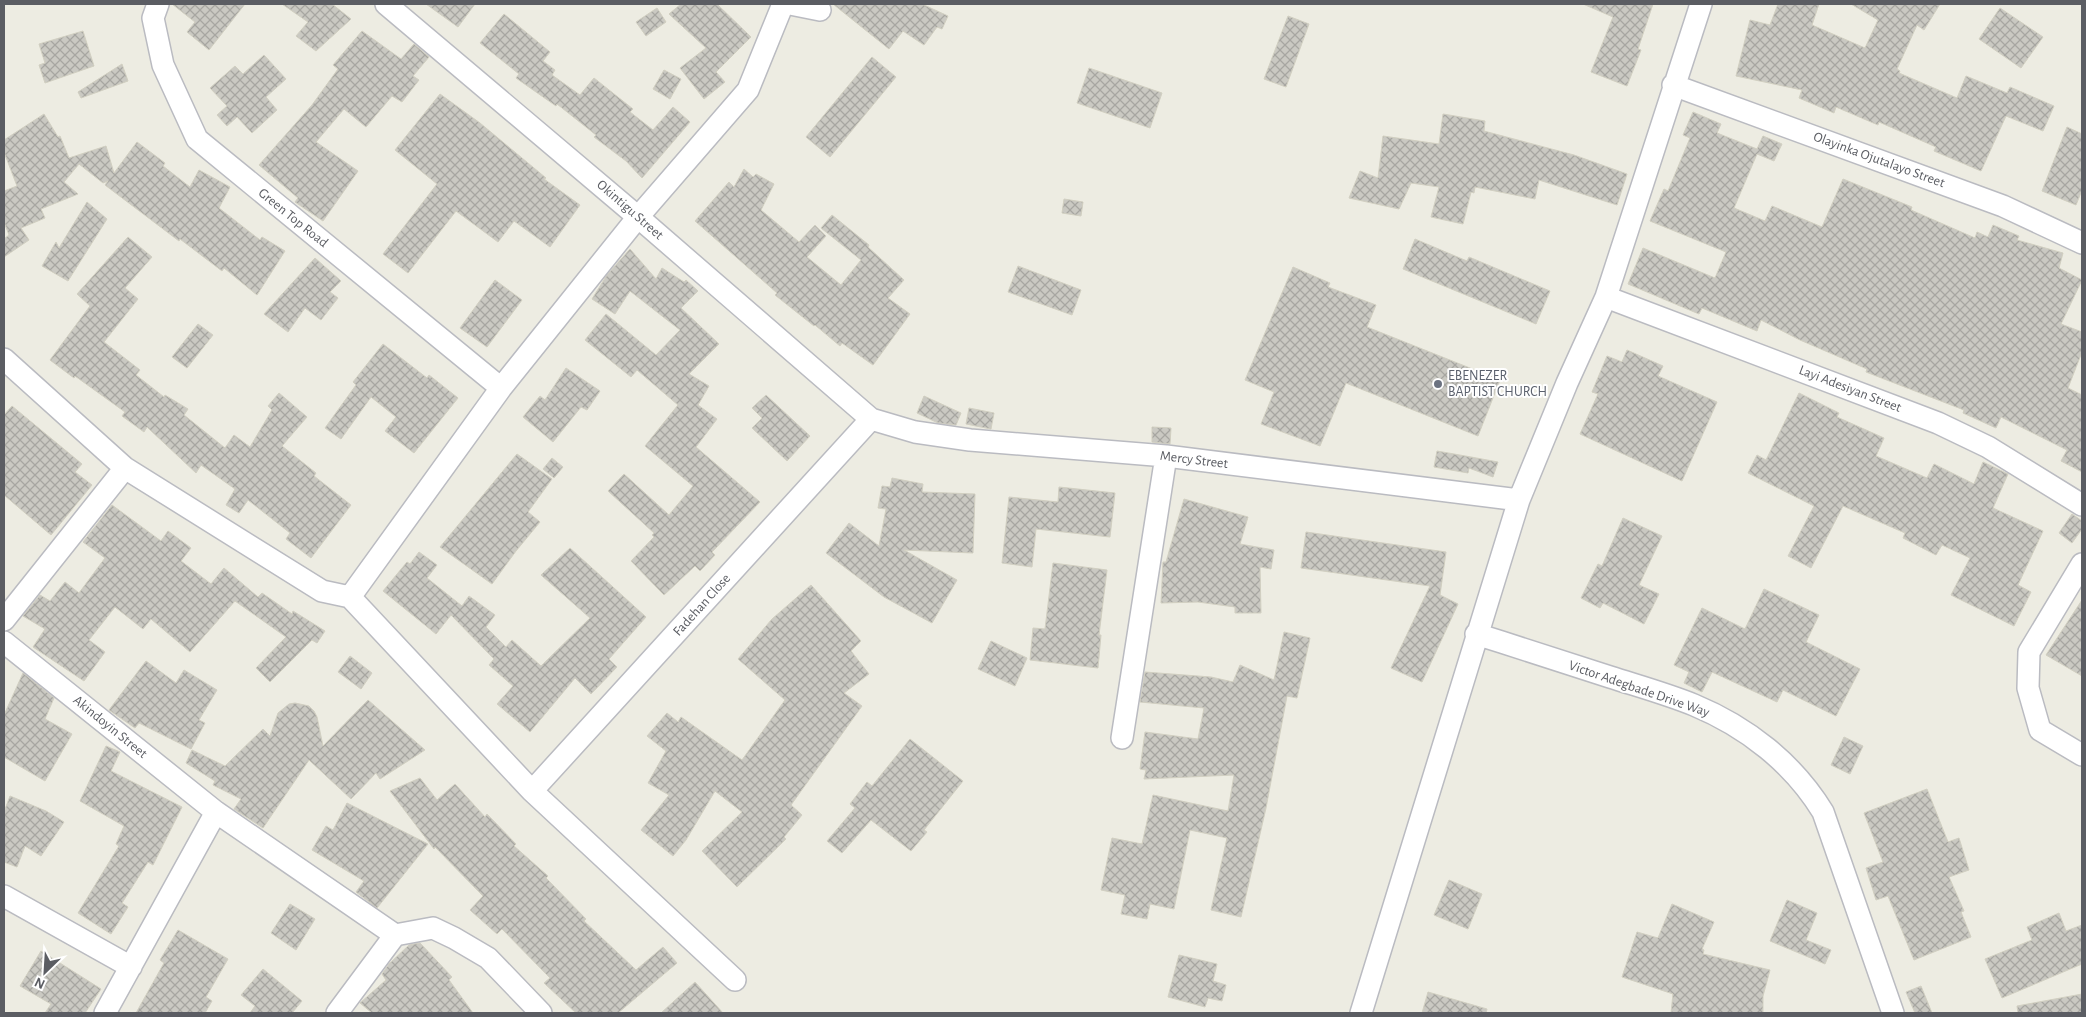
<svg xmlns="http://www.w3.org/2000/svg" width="2086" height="1017" font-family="'Alegreya Sans',sans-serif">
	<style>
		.building { fill: url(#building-cross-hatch); stroke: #d1cfc1 }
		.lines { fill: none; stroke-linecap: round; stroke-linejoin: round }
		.minor-casing { stroke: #babbc1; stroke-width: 24 }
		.minor { stroke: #fff; stroke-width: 21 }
		.worship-dot { fill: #6b7280; stroke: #fff; stroke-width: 2 }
		.labels { text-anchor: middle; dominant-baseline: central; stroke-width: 4; stroke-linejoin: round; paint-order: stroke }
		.street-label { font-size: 14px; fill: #5b5d63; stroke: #fff }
		.worship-label { font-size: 14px; fill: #5b616d; stroke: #fff; text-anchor: start }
	</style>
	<defs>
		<pattern id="building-cross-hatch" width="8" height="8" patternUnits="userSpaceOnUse" patternTransform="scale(1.25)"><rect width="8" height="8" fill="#cac9c2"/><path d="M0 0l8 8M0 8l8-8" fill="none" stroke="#a7a6a1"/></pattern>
	</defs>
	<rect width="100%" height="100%" fill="#edece2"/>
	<path class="building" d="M172,4H245L209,50L187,32L195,22Z
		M282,4H332L351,19L316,51L296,36L308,22Z
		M426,4H475L458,27Z
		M681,4H717L751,37L716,72L725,82L704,99L680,68L706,48L669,14Z
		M833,4H922L948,16L942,29L937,27L924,45L903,31L889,49Z
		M1583,4H1653L1638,49L1641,50L1627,86L1591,72L1613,17Z
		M1778,4H1819L1812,25L1865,48L1878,20L1851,4H1940L1924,30L1917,25L1897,69L1900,71L1899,73L1957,98L1966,76L2007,93L2010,87L2054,106L2043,131L2006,116L1981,171L1934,151L1936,147L1879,122L1878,125L1836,107L1834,113L1799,98L1802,90L1736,76L1750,20L1770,25Z
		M657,8L666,22L646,36L636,22Z
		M2000,8L2043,37L2021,68L1979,39Z
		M504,14L550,52L543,61L555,70L552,75L580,95L594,78L633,109L630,112L653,130L673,107L690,122L642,178L626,161L594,137L596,135L557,104L556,106L516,78L519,74L480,43Z
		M1288,16L1309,24L1286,87L1264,79Z
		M83,31L94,66L45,83L39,65L45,63L39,44Z
		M362,31L401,59L414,44L429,57L413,76L419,80L402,102L392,96L366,127L344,109L316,142L358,171L323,221L295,202L298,198L259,165L312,105L338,69L333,65Z
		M264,55L286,79L266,97L277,110L252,133L237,117L227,126L217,115L227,106L210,88L235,66L243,74Z
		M872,57L896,77L830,157L806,137Z
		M122,64L128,81L81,98L78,92Z
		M1089,68L1162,93L1150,128L1077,103Z
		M664,70L681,79L670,99L653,89Z
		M440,94L480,123L546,178L544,179L580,205L550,247L514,221L498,242L456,211L408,273L383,254L437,184L395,150Z
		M1693,112L1721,124L1717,133L1757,149L1763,136L1782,144L1774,161L1757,154L1734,208L1765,221L1772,206L1822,227L1843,179L1912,207L1911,210L1975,238L1977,232L1988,237L1993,225L2019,236L2017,240L2063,253L2059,268L2082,280L2061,324L2082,332V352L2068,388L2082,395V472L2061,461L2067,450L2001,417L1996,428L1963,413L1964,410L1866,372L1867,369L1800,340L1761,320L1757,331L1702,308L1699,314L1628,284L1643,248L1715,278L1726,252L1650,221L1664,189L1668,191L1690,138L1683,135Z
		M44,114L58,137L60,136L69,158L106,146L114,173L137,142L165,163L163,166L190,187L199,170L230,187L219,208L260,240L262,237L285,251L257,295L224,268L222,271L180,239L179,241L105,185L108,181L103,183L79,164L64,182L78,194L41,209L45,218L21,228L29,240L4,257V239L9,235L4,222V191L17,186L4,152V140Z
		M1443,114L1485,121L1484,131L1574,155L1627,174L1617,205L1539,180L1535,199L1475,187L1474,193L1471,192L1463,224L1431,217L1439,187L1411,183L1399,209L1349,198L1360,171L1378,178L1383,136L1439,144Z
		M2067,127L2082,134V190L2076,205L2042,191Z
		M744,169L753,177L756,174L774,184L761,210L799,242L815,225L826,236L807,257L841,285L861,260L821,228L832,215L869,245L868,247L904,280L888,298L910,314L873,365L842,343L840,346L815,325L814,326L775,295L777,293L695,221L729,182L734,187Z
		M1064,199L1083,202L1081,216L1062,213Z
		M87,202L107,219L68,281L42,266L56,242L59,248Z
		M128,237L152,257L125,288L138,299L104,342L140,370L136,375L164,397L165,395L188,409L184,415L225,448L234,435L250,447L272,410L268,406L279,393L307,417L282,446L316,473L314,476L351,505L311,558L286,539L290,533L248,500L239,513L226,505L235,489L201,465L196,473L147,427L144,432L122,416L125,412L75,376L74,378L50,360L90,306L77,294Z
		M1415,239L1467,261L1469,257L1550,291L1536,324L1403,269Z
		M630,249L656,279L662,268L684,282L686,280L698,291L681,308L719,344L689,374L709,386L698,405L717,419L696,447L760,502L712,552L715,555L700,571L695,566L664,595L631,561L654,537L652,535L654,533L608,491L624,474L669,515L693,486L645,446L678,405L637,370L631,377L585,340L606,314L656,355L680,330L630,291L615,314L592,299L607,275Z
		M315,258L341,281L330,292L338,298L321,320L305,308L288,332L264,314Z
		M1018,266L1081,290L1072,315L1008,292Z
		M1293,267L1330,283L1328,287L1376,305L1367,327L1500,380L1478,436L1346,383L1320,446L1261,424L1274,392L1245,380Z
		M495,280L522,300L487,347L460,328Z
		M198,324L213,335L187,368L172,357Z
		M383,344L427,378L429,375L458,398L414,453L385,431L396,417L371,397L341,439L325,428L356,385L353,382Z
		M1627,350L1663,366L1658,376L1717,402L1682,481L1580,434L1598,394L1592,392L1607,356L1622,362Z
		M566,368L600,391L587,410L581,407L553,442L523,417L540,396L545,400Z
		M1799,393L1839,413L1837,417L1884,438L1876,456L1927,478L1934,464L1974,484L1983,462L2008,474L1993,508L2043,531L2018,585L2031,592L2014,626L1951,595L1970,558L1942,545L1936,555L1903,538L1905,533L1843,506L1811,568L1788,556L1814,506L1748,473L1757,455L1766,460Z
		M766,395L810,436L787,461L752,428L762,418L752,408Z
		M924,396L961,413L956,425L938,423L917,413Z
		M12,406L82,464L75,472L92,485L51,535L4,495V415Z
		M969,408L994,413L991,429L966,424Z
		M1152,427L1171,428L1170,444L1152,442Z
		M1437,451L1471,457L1498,462L1493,477L1469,468L1468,473L1434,467Z
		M517,454L552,479L528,512L540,522L516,551L492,584L440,547Z
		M552,458L563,467L554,478L543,469Z
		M892,478L923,484L922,492L975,494L973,553L904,550L957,580L932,623L884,597L826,553L849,523L879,546L886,509L878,508L882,486L890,487Z
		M1059,487L1115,493L1110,537L1036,529L1032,567L1002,563L1009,497L1058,502Z
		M1184,499L1248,517L1240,544L1274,550L1271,569L1260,567L1261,613H1235V607L1198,602L1161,603L1163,562H1166Z
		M112,505L161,541L168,531L191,548L181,561L211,584L224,568L258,597L262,593L292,614L293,611L325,631L317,643L312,640L270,682L256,668L286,637L235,601L190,652L151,619L143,629L115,607L89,640L105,652L84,681L33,647L45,629L23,616L40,595L50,601L65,582L79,593L105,558L83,542Z
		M2072,514L2082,521V529L2072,543L2059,533Z
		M1623,518L1662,536L1639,585L1659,594L1644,624L1603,603L1600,608L1581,598L1598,564L1602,566Z
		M1306,532L1446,552L1440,595L1458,604L1422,682L1391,668L1430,586L1301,568Z
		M570,548L646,617L609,659L617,667L591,694L575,678L530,732L497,704L513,686L489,665L494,659L451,615L436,634L383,591L407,562L410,564L419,552L437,565L427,578L462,606L469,596L495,615L486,627L506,647L512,640L541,666L590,618L541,575Z
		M1053,563L1107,570L1099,635H1101L1098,668L1030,660L1033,628L1045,629Z
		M811,585L861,641L851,651L869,674L844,693L862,706L791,805L802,815L784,837L786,839L737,887L702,851L742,812L715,791L686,840L673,856L641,830L669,795L648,783L666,751L647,736L667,713L678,722L681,717L742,760L785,700L738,659L772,619Z
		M1764,589L1819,615L1806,642L1860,669L1836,716L1783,690L1777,702L1712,672L1702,692L1684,683L1689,672L1674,665L1702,608L1745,629Z
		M2082,600V676L2046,655Z
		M1284,632L1310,638L1297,698L1287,696L1266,808L1241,917L1211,910L1227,838L1190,830L1174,909L1150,904L1147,919L1121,914L1125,895L1101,890L1112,838L1142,844L1153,795L1228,811L1234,775L1144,779L1146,770L1140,769L1145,732L1198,739L1204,708L1140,702L1145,672L1211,677L1233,682L1240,665L1274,680Z
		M991,641L1027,658L1015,686L978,669Z
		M350,656L372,673L361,689L338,672Z
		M146,661L176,683L184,670L217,690L199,720L205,723L191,749L139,723L135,728L109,710Z
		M23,673L54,698L45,719L72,734L45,781L4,757V715Z
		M368,700L425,750L380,779L376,773L351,799L309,760L263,828L234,809L241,799L213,785L215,781L186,763L192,750L225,766L263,729L270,736L278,713L289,704L295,703L309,706L314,711L317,717L323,746Z
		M1844,737L1863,746L1850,774L1831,765Z
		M910,739L963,781L924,830L927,832L911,851L871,820L842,853L827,841L855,808L850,804L867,782L872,786Z
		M106,746L120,752L111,771L182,807L153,865L148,862L122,903L128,907L111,934L78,913L119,846L116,844L124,826L80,801Z
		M420,778L437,800L455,784L485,817L487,814L516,844L514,846L548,876L546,878L586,919L584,921L636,970L663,947L677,963L618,1013H576L544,983L550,978L502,929L497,934L470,910L483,896L435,847L434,849L390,791Z
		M1927,789L1948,842L1959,838L1969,870L1949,877L1964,911L1961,912L1971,937L1914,960L1888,896L1876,900L1866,868L1883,862L1864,813Z
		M10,796L46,811L64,822L41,856L25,846L17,867L4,862V812Z
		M347,803L428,844L377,908L356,892L364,881L312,850L326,826L333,830Z
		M1449,880L1482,894L1468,929L1434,915Z
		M1787,900L1817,913L1806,940L1831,950L1825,964L1770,941Z
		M290,904L315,919L296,950L271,933Z
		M1672,904L1714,922L1702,949L1704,950L1703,954L1770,970L1763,996V1013H1671L1673,994L1622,977L1637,932L1658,938Z
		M2059,913L2066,931L2082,925V964L2002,998L1985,959L2032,940L2027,927Z
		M178,930L228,959L206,997L212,1001L205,1013H136L164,963L160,960Z
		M420,943L452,977L449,980L473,1013H372L360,1003L386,980L382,974L389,964L409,945Z
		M41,951L101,989L85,1013H45L51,1004L20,986Z
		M1179,955L1217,964L1213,981L1226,985L1222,1001L1208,998L1205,1007L1168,997Z
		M263,969L302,1001L292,1013H250L255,1006L241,995Z
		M695,982L723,1013H661Z
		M1921,986L1932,1013H1915L1906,992Z
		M1428,992L1487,1009L1486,1013H1422Z
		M2082,994V1013H2018L2017,1006Z"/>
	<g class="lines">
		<g class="minor-casing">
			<path id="minor" d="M158,4L153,18L163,65L197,139L501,388
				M386,4L638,217L871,419L915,432L970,440L1166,456L1519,500
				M790,4L820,10
				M1673,85L2003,206L2082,243
				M1606,297L1938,423L1988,447L2082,505
				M4,359L125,468L322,591L350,597L532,791L735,980
				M2082,564L2029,652L2028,688L2040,730L2082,755
				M350,597L501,388L638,217L748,90L783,4
				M4,620L125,468
				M1476,634C1521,648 1566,663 1610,677C1638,686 1667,694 1694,705C1747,727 1793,763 1823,812L1893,1013
				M4,642L216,812L395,935
				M1122,738L1166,456
				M532,791L871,419
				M4,896L131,967
				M105,1013L216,812
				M337,1013L395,935L433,928L454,938L488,958L541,1013
				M1361,1013L1519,500L1567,383L1606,297L1701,4"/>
		</g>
		<use href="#minor" class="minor"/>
	</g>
	<circle class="worship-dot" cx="1438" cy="384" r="5"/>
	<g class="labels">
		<g class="street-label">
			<text transform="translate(1879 160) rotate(20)">Olayinka Ojutalayo Street</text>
			<text transform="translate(630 210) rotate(41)">Okintigu Street</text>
			<text transform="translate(293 218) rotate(39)">Green Top Road</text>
			<text transform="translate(1850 389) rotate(21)">Layi Adesiyan Street</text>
			<text transform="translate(1194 460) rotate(7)">Mercy Street</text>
			<text transform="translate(702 605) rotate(-48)">Fadehan Close</text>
			<text transform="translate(1639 689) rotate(19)">Victor Adegbade Drive Way</text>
			<text transform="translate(110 727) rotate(39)">Akindoyin Street</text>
		</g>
		<g class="worship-label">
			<text x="1448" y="376">EBENEZER<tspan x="1448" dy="16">BAPTIST CHURCH</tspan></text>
		</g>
	</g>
	<rect width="2086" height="1017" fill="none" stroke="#5b5d63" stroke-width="10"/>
	<g transform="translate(45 972) rotate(205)" stroke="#ffffff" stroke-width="4" paint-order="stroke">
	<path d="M0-4L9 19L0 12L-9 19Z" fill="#5b5d63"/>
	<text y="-8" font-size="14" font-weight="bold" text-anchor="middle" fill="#5b5d63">N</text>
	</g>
</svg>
